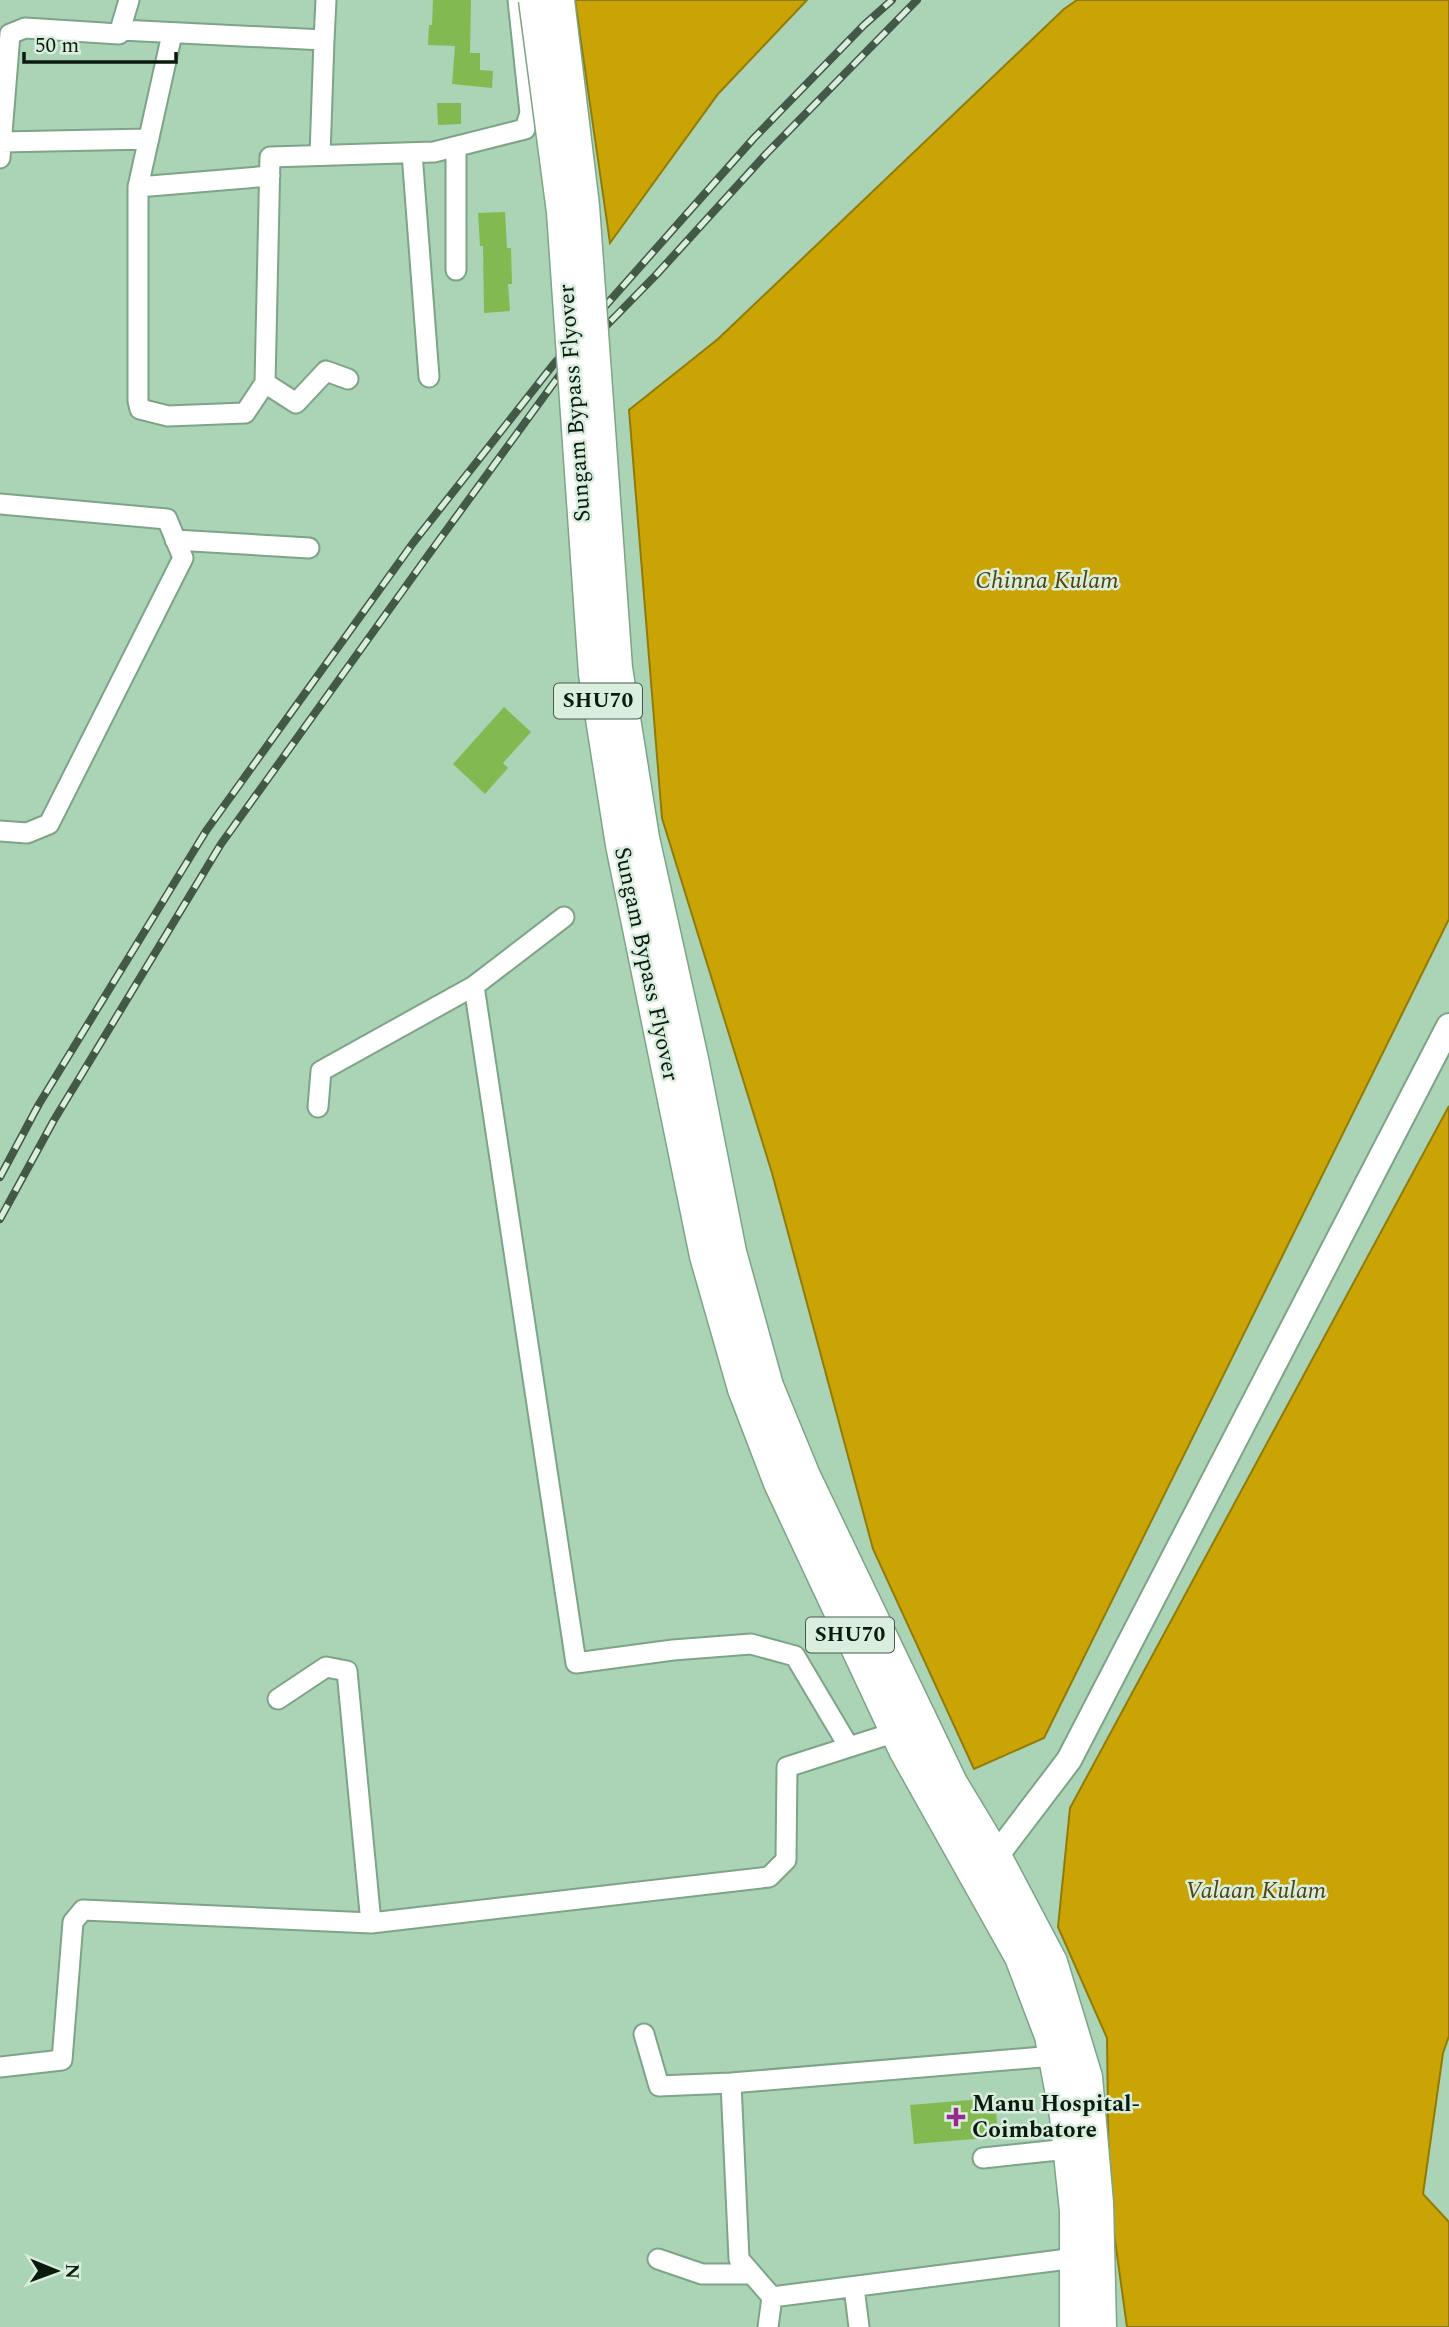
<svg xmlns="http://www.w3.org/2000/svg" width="1449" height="2327" font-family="Spectral,serif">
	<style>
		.water { fill: #caa405; stroke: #917b08; stroke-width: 2 }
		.building { fill: #82ba51 }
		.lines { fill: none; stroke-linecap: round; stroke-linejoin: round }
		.minor-casing { stroke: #7da487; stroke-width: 23 }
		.tertiary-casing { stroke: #7da487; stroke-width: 28 }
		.primary-casing { stroke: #7da487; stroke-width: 33 }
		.minor { stroke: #fff; stroke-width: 19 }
		.tertiary { stroke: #fff; stroke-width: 24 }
		.primary { stroke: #fff; stroke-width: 30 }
		.rail-casing { stroke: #425948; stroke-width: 8 }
		.rail { stroke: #daeede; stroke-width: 5; stroke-dasharray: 16; stroke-linecap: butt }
		.primary-bridge-casing { stroke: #7da487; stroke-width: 33; stroke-linecap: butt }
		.primary-bridge { stroke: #fff; stroke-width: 30 }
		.poi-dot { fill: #972b8c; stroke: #daeede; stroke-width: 2.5 }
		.labels { text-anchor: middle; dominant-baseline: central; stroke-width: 5; stroke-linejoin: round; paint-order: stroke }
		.shield { fill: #daeede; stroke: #495a4d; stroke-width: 2 }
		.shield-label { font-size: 21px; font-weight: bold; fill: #0b1a0f }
		.street-label { font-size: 23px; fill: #0b1a0f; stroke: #daeede }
		.poi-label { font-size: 23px; font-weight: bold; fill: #0b1a0f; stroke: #daeede; text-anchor: start }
		.water-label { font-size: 24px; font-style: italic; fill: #52430e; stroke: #daeede }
	</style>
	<rect width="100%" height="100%" fill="#abd3b5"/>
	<path class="water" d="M575,0H807L718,94L610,243Z
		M1077,0H1449V919L1044,1738L974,1769L873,1549L772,1173L662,818L629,410L718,339L1064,9Z
		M1449,1106V2036L1443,2053L1423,2194L1449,2222V2327H1127L1109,2197L1107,2038L1058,1927L1070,1808Z"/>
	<path class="building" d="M433,0H471L470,53H480V70L493,71L492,88L452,84L455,46L428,45L429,25H432Z
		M437,103H461V124L438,125Z
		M505,212L507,248H511L512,284H508L510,311L484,313L483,246H480L478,213Z
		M504,707L531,732L503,763L508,768L485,794L453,764Z
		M995,2098L998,2137L914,2144L910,2105Z"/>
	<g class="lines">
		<g class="minor-casing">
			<path id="minor" d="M121,30L324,40L320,155
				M172,34L138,187V401L140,409L168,416L245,413L265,383L270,157L434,152L525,129L530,113L518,0
				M324,40L326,0
				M1,142L149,139
				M412,153L429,377
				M0,158L10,34L25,28L119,34L129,0
				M138,187L270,176
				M456,270V147
				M265,383L296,403L326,371L348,379
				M0,504L167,519L183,558L49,824L27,833L0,831
				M175,540L309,548
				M474,986L576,1663L673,1650L751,1644L795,1656L849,1747
				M318,1107L321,1071L474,986L564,917
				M278,1699L326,1667L347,1671L371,1923
				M644,2034L659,2086L731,2083L1054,2056
				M0,2067L62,2060L73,1922L83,1910L371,1923L769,1877L786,1860L787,1767L896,1732
				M731,2083L739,2259L772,2297
				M983,2158L1068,2149
				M658,2259L702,2274H752
				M854,2287L859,2327
				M768,2327L772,2297L1076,2258"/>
		</g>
		<g class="tertiary-casing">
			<path id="tertiary" d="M981,1867L996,1856L1069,1760L1449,1026"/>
		</g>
		<g class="primary-casing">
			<path id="primary" d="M768,1386L805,1476L952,1783L996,1856L1052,1962L1087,2077L1098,2203L1101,2327
				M743,1389L779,1483L904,1750L1020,1957L1050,2036L1065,2116L1075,2211V2327"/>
		</g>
		<use href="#minor" class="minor"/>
		<use href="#tertiary" class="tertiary"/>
		<use href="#primary" class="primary"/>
		<g class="rail-casing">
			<path id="rail" d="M0,1177L39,1104L206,831L413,543L553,365L754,138L864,25L892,0
				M0,1219L54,1120L221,844L429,554L564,369L656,275L767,153L917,0"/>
		</g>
		<use href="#rail" class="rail"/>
		<g class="primary-bridge-casing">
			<path id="primary-bridge" d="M534,0L562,212L594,674L621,845L705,1256L743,1389
				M559,0L584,206L617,668L644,838L693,1059L731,1252L768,1386"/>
		</g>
		<use href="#primary-bridge" class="primary-bridge"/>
	</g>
	<path class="poi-dot" d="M952.5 2106.5h7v7h7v7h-7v7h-7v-7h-7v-7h7z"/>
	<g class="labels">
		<g class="shield">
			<rect x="554" y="683.5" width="88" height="35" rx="5"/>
			<rect x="806" y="1617.5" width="88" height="35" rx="5"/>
		</g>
		<g class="shield-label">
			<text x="598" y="701">SHU70</text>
			<text x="850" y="1635">SHU70</text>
		</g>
		<g class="street-label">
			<text transform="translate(575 403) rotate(-94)">Sungam Bypass Flyover</text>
			<text transform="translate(646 964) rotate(78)">Sungam Bypass Flyover</text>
		</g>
		<g class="poi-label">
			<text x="972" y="2104">Manu Hospital-<tspan x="972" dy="26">Coimbatore</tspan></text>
		</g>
		<g class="water-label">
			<text x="1047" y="581">Chinna Kulam</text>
			<text x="1256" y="1891">Valaan Kulam</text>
		</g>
	</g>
	<g transform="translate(56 2271) rotate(91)" stroke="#daeede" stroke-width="5" paint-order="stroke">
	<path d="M0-5L12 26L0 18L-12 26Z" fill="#0b1a0f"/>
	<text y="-10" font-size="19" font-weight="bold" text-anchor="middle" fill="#0b1a0f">N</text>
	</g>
	<path d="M24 52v10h152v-10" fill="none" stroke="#0b1a0f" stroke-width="3.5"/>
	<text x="35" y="52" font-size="21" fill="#0b1a0f" stroke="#daeede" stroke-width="5" paint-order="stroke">50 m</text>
</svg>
